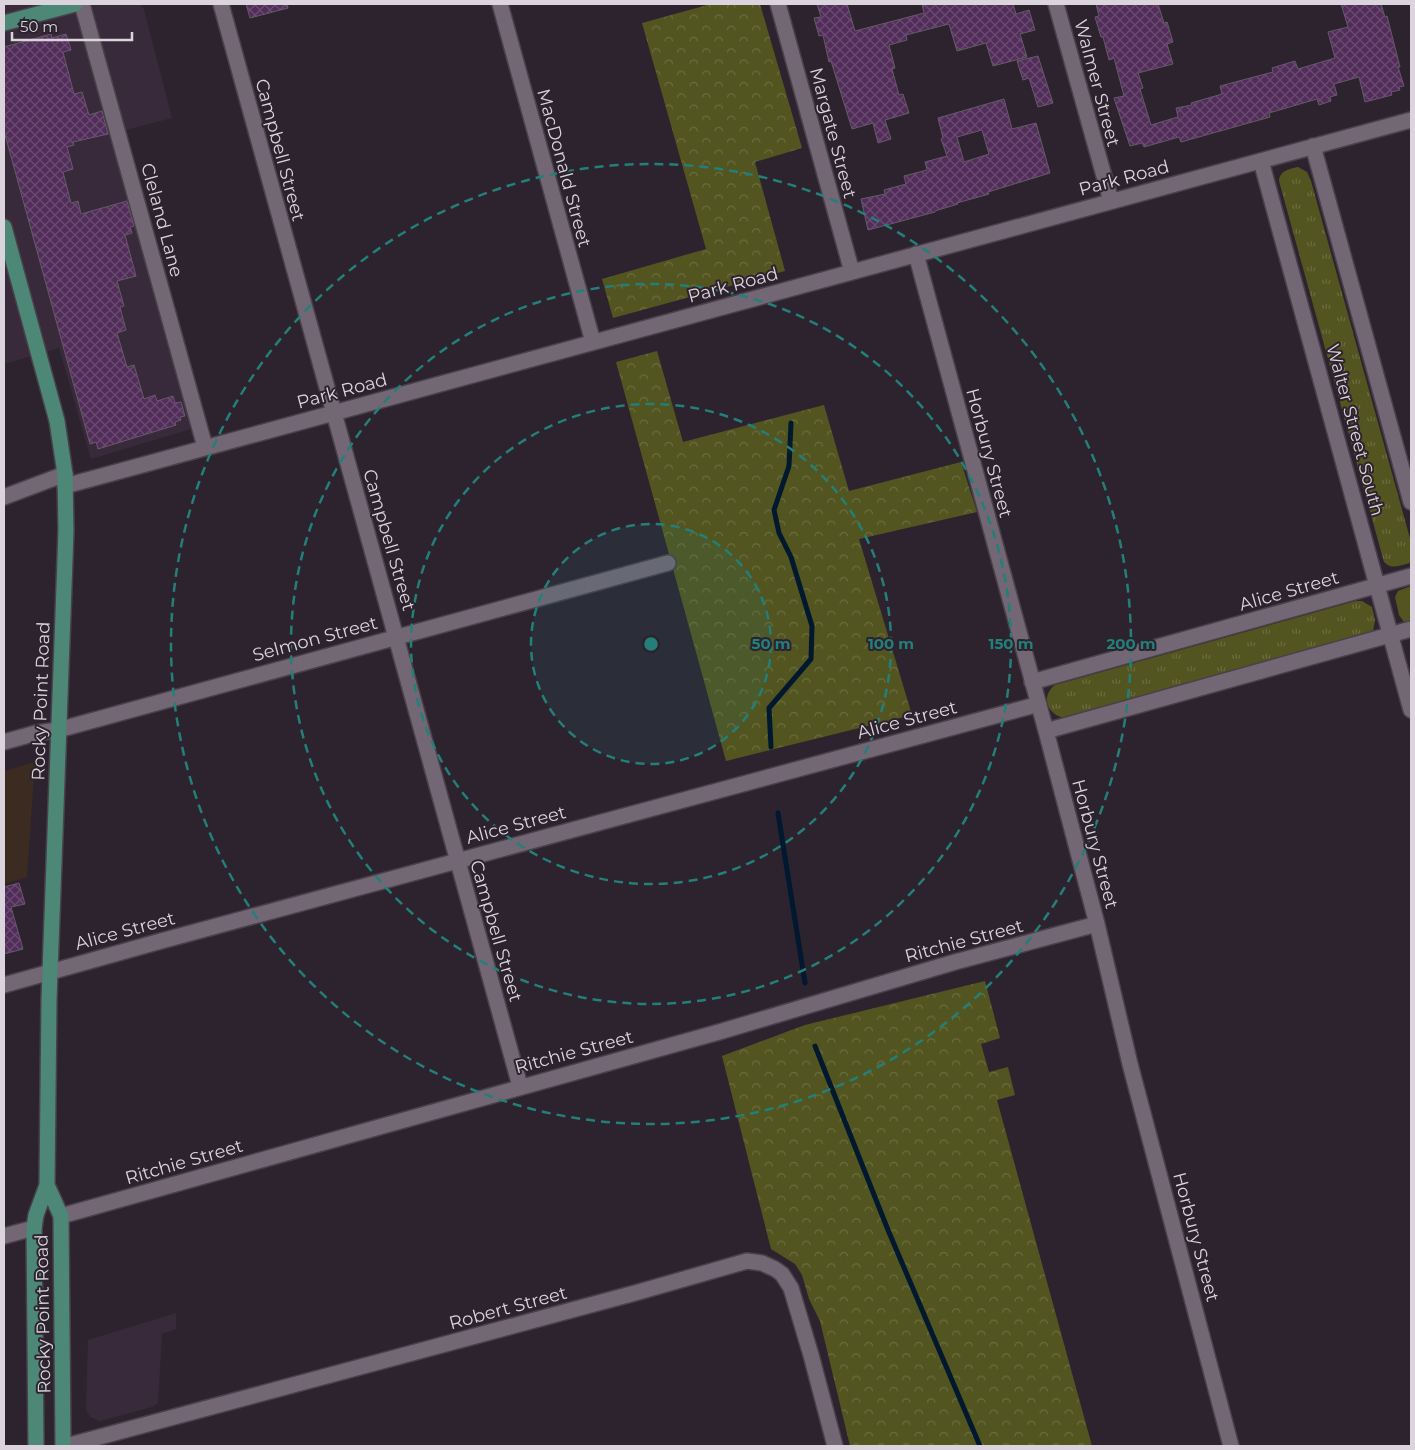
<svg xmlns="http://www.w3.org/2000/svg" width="1415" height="1450" font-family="Montserrat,sans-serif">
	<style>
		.built { fill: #382a3b }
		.education { fill: #3b2b20 }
		.grass { fill: url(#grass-tufts) }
		.park { fill: url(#park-crowns) }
		.garden { fill: #52551f }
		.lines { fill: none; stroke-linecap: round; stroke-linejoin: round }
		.stream { stroke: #02182e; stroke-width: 5 }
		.building { fill: url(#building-cross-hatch); stroke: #655a68; fill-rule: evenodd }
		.minor-casing { stroke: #48414a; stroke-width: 18 }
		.major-casing { stroke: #48414a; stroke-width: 18 }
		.minor { stroke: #736775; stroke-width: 15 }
		.major { stroke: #4d8877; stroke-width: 15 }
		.ring { fill: none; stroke: #237f79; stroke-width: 2.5; stroke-dasharray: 9 6 }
		.labels { text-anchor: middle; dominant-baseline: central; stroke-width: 4; stroke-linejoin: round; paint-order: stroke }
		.street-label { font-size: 18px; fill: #dbd4dc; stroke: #2d232f }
		.centre { fill: #237f79; stroke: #2d232f; stroke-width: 2.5 }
		.ring-label { font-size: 15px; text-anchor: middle; font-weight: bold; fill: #237f79; stroke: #2d232f; stroke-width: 4; stroke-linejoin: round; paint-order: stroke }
	</style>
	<defs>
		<pattern id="grass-tufts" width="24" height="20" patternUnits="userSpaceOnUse" patternTransform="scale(1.25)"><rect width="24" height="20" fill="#52551f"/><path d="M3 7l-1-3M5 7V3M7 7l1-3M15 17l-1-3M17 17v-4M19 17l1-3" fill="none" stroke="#6a6d3f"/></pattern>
		<pattern id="park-crowns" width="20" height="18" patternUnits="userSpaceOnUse" patternTransform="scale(1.25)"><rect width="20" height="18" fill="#52551f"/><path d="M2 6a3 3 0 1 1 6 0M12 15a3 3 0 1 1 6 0" fill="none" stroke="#6a6d3f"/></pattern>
		<pattern id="building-cross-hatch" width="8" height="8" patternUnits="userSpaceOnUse" patternTransform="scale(1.25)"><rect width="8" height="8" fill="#522d5a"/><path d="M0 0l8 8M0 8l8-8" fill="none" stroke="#6a4b71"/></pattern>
	</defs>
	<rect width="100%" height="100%" fill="#2d232f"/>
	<path class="built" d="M4,4H141L144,10L172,118L110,134L194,428L91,459L59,348L4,364Z
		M176,1313V1329L162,1334L158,1403L152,1407L100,1421L90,1417L86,1410L88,1340Z"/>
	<path class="education" d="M35,762L27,877L4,884V771Z"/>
	<path class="grass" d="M1298,167L1307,172L1311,181L1411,542L1410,563C1401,565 1391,570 1384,562L1279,181C1280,170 1290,169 1298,167Z
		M1356,601H1362L1372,607L1375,620L1373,631L1068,718C1049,718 1039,697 1055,685Z"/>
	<path class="park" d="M711,4H760L802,148L755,162L785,271L613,318L602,279L706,249L642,23Z
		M657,351L683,442L824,405L849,491L961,462L977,512L859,539L912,715L726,761L616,362Z
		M985,981L1000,1038L981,1044L989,1072L1008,1067L1015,1095L997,1100L1092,1446H850L820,1321L809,1299L802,1275L795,1264L771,1249L722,1056L805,1025Z"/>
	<path class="garden" d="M1411,586V621L1404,622L1399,615L1395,597L1398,591Z"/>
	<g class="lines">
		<path class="stream" d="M771,747L769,708L811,659L812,626L791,557L779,533L774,510L789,466L791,423
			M778,813L805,983
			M815,1046L888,1230L980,1446"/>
	</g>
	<path class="building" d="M246,4H287L288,8L250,18Z
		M817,4H847L855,31L924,13L922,4H1013L1016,14L1029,10L1035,30L1020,34L1027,57L993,66L986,43L957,51L949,24L906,35L907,40L889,45L895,68L892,69L899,95L903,94L909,113L885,120L891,139L878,143L873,123L852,129L831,61L829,62L823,35L819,36L814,18L821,17Z
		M1096,4H1158L1164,23L1167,22L1173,42L1167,44L1173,64L1138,73L1143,88L1140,89L1151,125L1178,117L1176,108L1192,105L1191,103L1222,94L1220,86L1273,72L1272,68L1295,61L1298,69L1335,58L1328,32L1348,27L1341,4H1381L1385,17L1387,16L1400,67H1398L1404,86L1399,87L1400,90L1391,92L1392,95L1365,102L1359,77L1334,84L1337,95L1330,97L1331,101L1319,105L1317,99L1269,113L1270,117L1181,142L1179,137L1144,147L1142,143L1130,146L1114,98L1124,96L1114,58L1109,60L1103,37H1101L1095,17L1099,16Z
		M51,34L52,38L66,34L71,50L63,52L74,94L82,92L89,115L102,111L108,134L73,142L74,145L67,147L73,169L63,172L71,203L78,201L81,214L127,201L134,226L130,227L132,233L125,235L136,276L117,281L124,306L120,307L126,330L117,333L127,367L134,365L144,399L155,395L157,401L173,396L175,403L181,402L185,416L180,417L181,420L175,422L176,425L98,449L96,442L90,444L4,131V47Z
		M1038,56L1053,103L1038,107L1029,78L1023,80L1017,61Z
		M1004,99L1012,129L1036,123L1050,173L988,192L989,194L957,203L958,204L935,211V212L868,230L861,199L885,194L884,190L906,184L904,176L927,170L925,162L947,156L941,139L943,138L938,118ZM982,130L989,154L964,162L957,137Z
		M19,883L25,904L11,907L23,949L4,954V887Z"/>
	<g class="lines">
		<g class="minor-casing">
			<path id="minor" d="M82,4L205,447
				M221,4L520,1086
				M500,4L593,342
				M778,4L852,272
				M1056,4L1111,201
				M1313,146L1411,502
				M1261,161L1411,710
				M916,254L1046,731L1097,924L1130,1064L1231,1446
				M65,486L1411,120
				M4,497L65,474
				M1032,682L1411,576
				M1046,731L1411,629
				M4,742L36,733L58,730L668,563
				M4,985L161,941L1039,704
				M61,1216L719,1032L955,962L1097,924
				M4,1236L34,1228
				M66,1446L635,1293L747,1261L762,1263L775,1269L782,1274L791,1288L811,1355L835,1446"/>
		</g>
		<g class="major-casing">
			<path id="major" d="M4,23L75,4
				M4,227L57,421L65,474L66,531L49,1000L47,1185L36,1215L34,1228L36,1446
				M47,1185L61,1216L63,1446"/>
		</g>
		<use href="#minor" class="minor"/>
		<use href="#major" class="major"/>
	</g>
	<circle cx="651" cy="644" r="120" fill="#237f79" fill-opacity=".12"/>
	<g class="ring">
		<circle cx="651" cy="644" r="120"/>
		<circle cx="651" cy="644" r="240"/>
		<circle cx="651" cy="644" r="360"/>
		<circle cx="651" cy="644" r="480"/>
	</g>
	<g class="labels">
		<g class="street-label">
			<text transform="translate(1097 83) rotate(75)">Walmer Street</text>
			<text transform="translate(833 133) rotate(75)">Margate Street</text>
			<text transform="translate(280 150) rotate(75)">Campbell Street</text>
			<text transform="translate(564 168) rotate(75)">MacDonald Street</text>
			<text transform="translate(1124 178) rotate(-15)">Park Road</text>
			<text transform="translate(162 220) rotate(75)">Cleland Lane</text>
			<text transform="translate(733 285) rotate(-15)">Park Road</text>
			<text transform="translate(342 391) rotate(-15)">Park Road</text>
			<text transform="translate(1355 430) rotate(75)">Walter Street South</text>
			<text transform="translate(989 453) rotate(75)">Horbury Street</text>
			<text transform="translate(389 540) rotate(74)">Campbell Street</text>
			<text transform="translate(1289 591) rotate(-16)">Alice Street</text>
			<text transform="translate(315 639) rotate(-15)">Selmon Street</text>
			<text transform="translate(41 701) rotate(-88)">Rocky Point Road</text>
			<text transform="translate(907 720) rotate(-15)">Alice Street</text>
			<text transform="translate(516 825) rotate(-15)">Alice Street</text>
			<text transform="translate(1095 844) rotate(75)">Horbury Street</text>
			<text transform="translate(125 931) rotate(-15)">Alice Street</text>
			<text transform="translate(496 931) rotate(74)">Campbell Street</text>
			<text transform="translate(964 941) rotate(-15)">Ritchie Street</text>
			<text transform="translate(574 1052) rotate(-15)">Ritchie Street</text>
			<text transform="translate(184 1162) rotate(-16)">Ritchie Street</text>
			<text transform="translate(1196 1237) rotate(75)">Horbury Street</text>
			<text transform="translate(508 1308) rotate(-15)">Robert Street</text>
			<text transform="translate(43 1314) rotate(-91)">Rocky Point Road</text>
		</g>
	</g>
	<circle cx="651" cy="644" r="8" class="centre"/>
	<g class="ring-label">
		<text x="771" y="649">50 m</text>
		<text x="891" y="649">100 m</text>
		<text x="1011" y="649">150 m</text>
		<text x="1131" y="649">200 m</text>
	</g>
	<rect width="1415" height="1450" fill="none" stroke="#dbd4dc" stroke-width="10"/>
	<path d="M12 32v8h120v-8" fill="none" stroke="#dbd4dc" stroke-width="2.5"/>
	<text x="20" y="32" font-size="15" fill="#dbd4dc" stroke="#2d232f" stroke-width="4" paint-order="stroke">50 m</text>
</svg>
